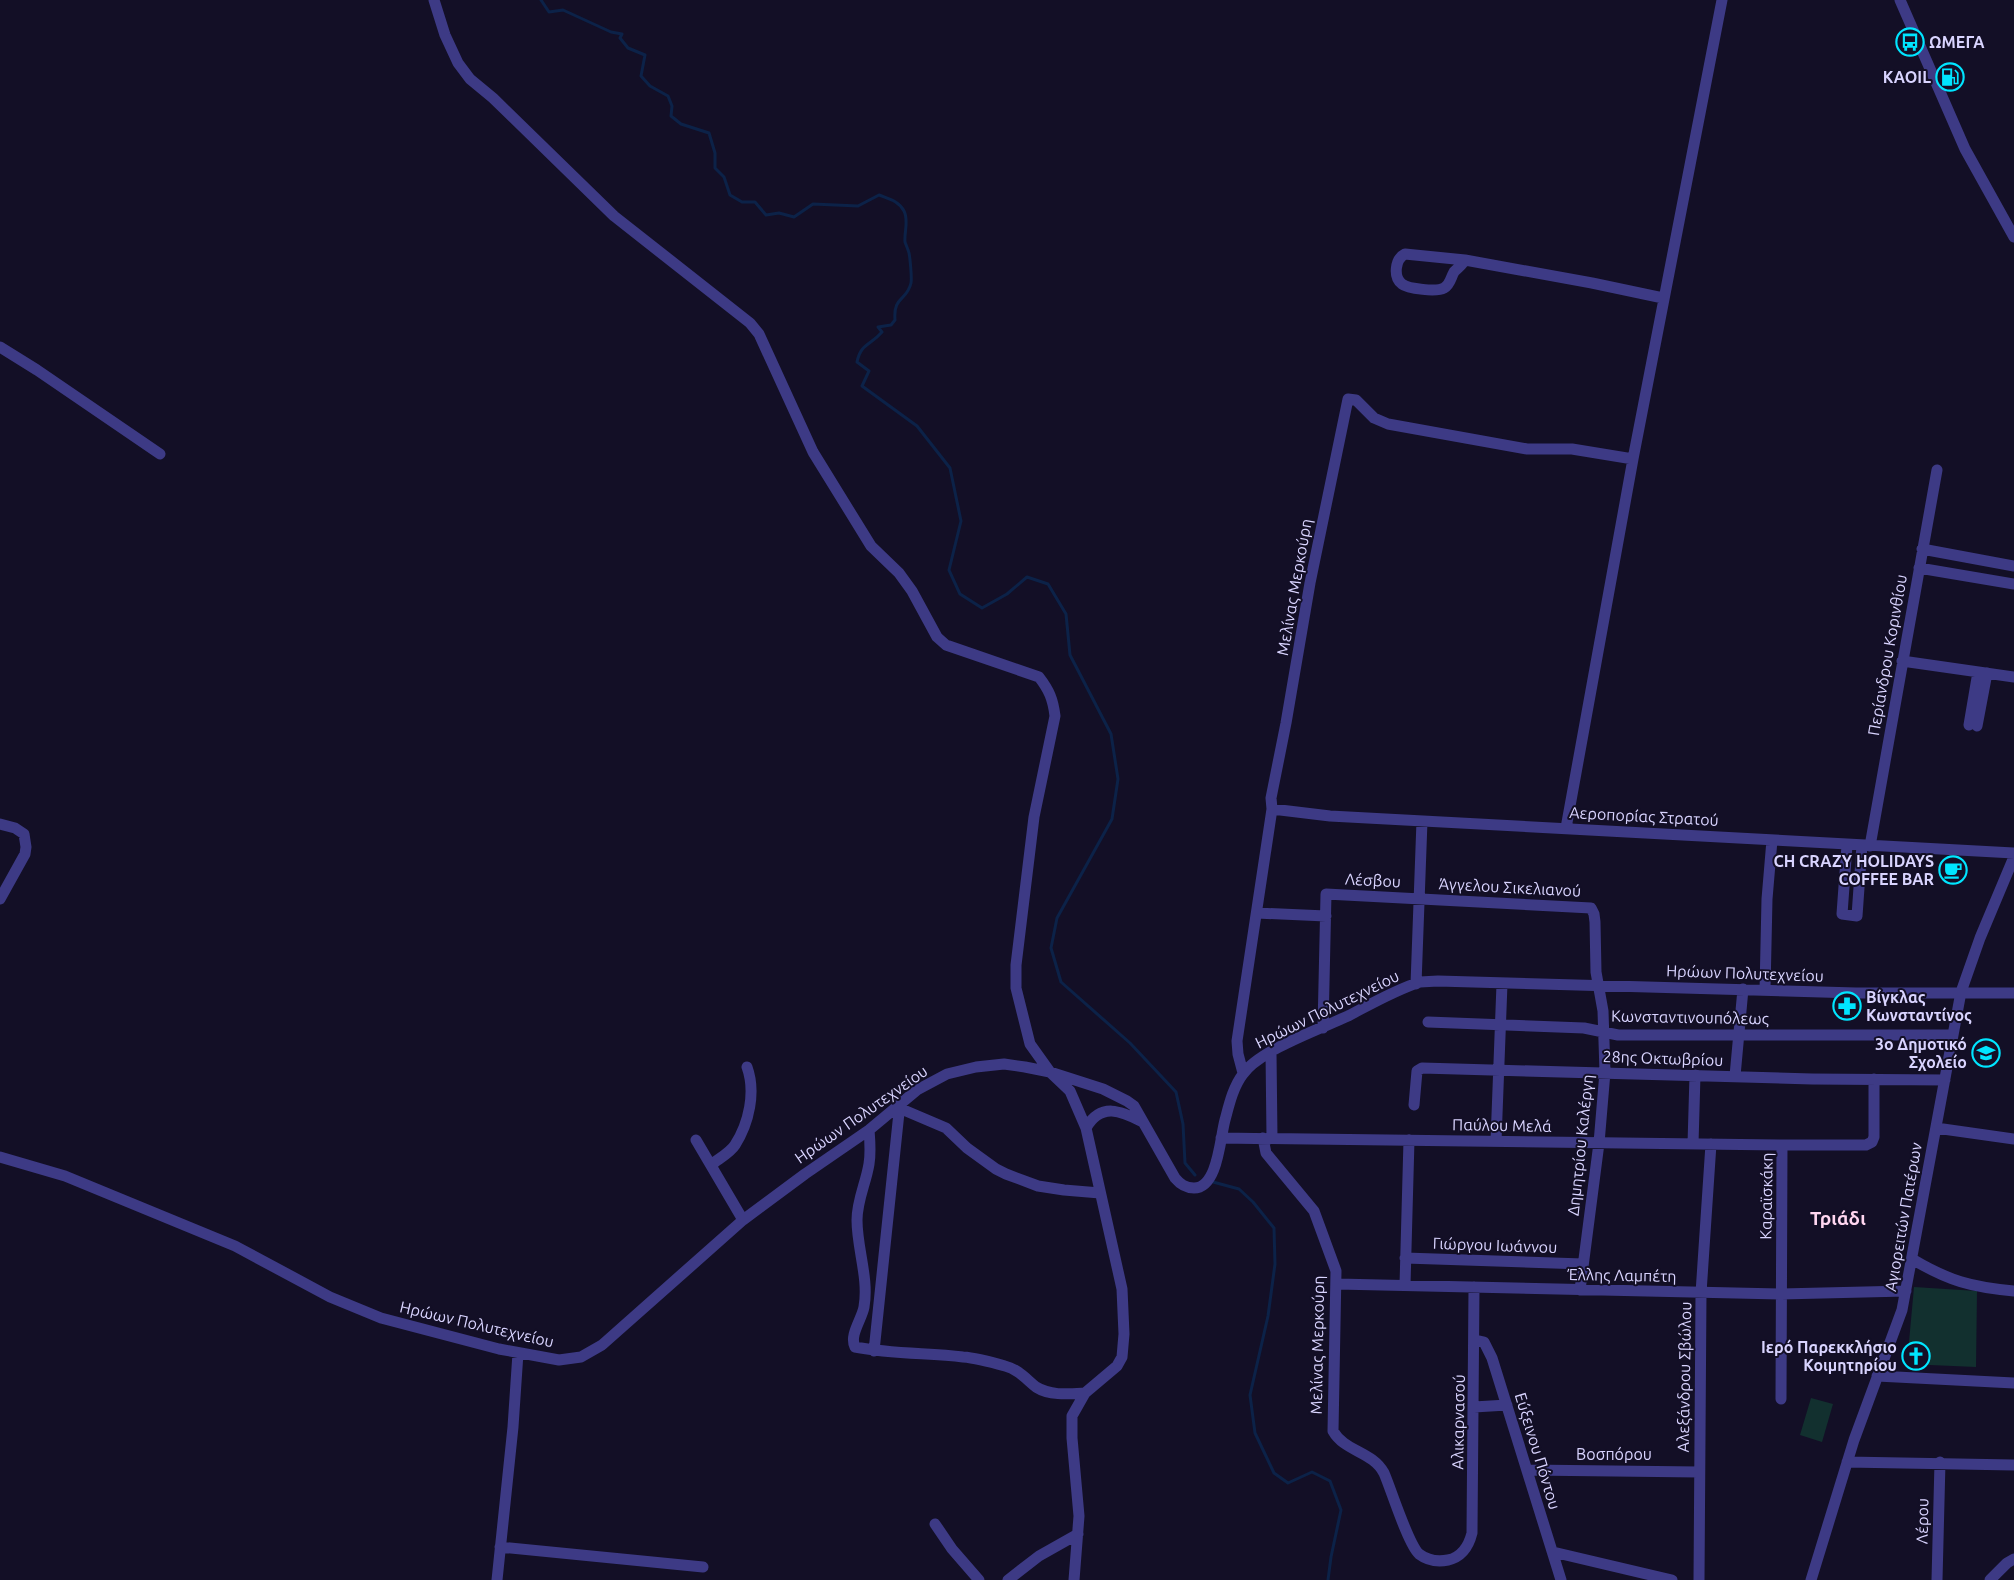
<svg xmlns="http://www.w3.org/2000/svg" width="2014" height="1580" font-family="Ubuntu,sans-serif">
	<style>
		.green { fill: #12302f }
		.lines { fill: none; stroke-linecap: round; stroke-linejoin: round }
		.stream { stroke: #0c2248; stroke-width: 3 }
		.minor { stroke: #3d3a85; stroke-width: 11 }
		.labels { text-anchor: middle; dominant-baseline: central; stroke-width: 4; stroke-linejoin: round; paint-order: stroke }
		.poi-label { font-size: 16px; font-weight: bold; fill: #d9d4ff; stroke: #130f26; text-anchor: end }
		.street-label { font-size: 16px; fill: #d9d4ff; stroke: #130f26 }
		.quarter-label { font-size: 19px; font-weight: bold; fill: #ffd6f0; stroke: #130f26 }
	</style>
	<rect width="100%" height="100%" fill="#130f26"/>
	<path class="green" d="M1914,1287L1977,1291L1976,1367L1907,1364Z
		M1811,1398L1833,1404L1822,1442L1800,1435Z"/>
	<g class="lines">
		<path class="stream" d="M541,0L549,12L563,10L611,32L622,34L620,38L628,48L645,55L641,76L650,86L668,96L672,106L671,116L681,124L709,133L715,153V168L724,177L730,195L742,202H755L766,215L779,213L794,217L813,204L858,206L879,195C889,199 899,201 904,211C909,221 904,232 905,242C906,245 908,249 909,253C910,258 912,278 911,283C907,301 893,296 895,320L891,325L878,327L882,332C871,345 861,343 857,362L869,371L862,386L917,426L950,468L961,521L949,570L960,594L982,608L1007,594L1027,577L1048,584L1066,614L1070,655L1111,734L1118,779L1112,819L1057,918L1051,948L1061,982L1130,1043L1176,1092L1183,1124L1185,1163L1195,1175
			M1213,1182L1239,1189L1253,1202L1274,1228L1275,1264L1268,1316L1250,1395L1255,1433L1274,1473L1288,1483L1312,1472L1330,1481L1341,1510L1331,1557L1328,1580"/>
		<path class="minor" d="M434,0L445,35L458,63L470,79L493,98L614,216L750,323L759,334L813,452L871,546L899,573L912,591L937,637L946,645L1039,677C1049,690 1053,699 1055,716L1034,817L1016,965V988L1030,1044L1050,1072L1070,1091L1086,1128
			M1900,0L1965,149L2014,237
			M1465,260L1405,254C1395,259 1393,277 1402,284C1408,289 1437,292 1444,288C1450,285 1451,277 1454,272C1458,268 1462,265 1465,260L1592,283L1663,298
			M0,347L37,370L160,454
			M1922,549L2014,566
			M1919,568L2014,584
			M1902,661L2014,677
			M1969,725L1978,672
			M1977,726L1987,673
			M1272,809L1330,816L2014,853
			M0,824L15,828L24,834L26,847L25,854L0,899
			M1566,828L1633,459L1722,0
			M1847,845L1842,914L1857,916L1862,845
			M1870,846L1937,470
			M1257,913L1326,916
			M1416,984L1422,821
			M1765,990L1767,899L1772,840
			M1428,1022L1584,1028L1618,1035H1952
			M1323,1028L1326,894L1591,908L1594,914L1595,922L1596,972L1603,1011L1605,1072L1599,1143L1580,1290
			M1271,1052L1272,1138
			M1243,1073L1238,1054L1237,1041L1272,809L1271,798L1286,723L1310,583L1348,399L1356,400L1374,418L1388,424L1527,449H1572L1633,459
			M1735,1076L1743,989
			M1414,1105L1417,1071L1422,1068L1812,1079L1945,1080
			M893,1111L899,1108L946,1128L967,1148L996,1169L1006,1174L1038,1186L1064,1190L1100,1193
			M1936,1128L2014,1139
			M869,1130C870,1142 871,1152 869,1164C866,1183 857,1200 857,1220C857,1249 869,1278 864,1307C862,1319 849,1335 855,1347C891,1354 927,1353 963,1357C977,1358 991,1362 1005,1366C1018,1369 1026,1379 1036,1387C1050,1396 1069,1394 1085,1393
			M1221,1138L1782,1145H1866L1872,1142L1874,1137V1079
			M1263,1138L1266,1153L1314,1211L1336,1271L1333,1431C1345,1452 1372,1451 1384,1473C1391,1489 1408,1544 1419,1554C1427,1560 1438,1562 1448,1560C1462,1557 1469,1545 1472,1533L1474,1287
			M696,1140L743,1220
			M1496,1141L1502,984
			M1693,1144L1695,1075
			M0,1157L65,1176L235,1246L330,1297L381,1318L499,1349L559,1360L581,1357L602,1345L743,1220L805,1174L869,1130L917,1090L947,1074L976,1067L1004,1064L1025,1067L1050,1072L1103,1089L1127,1101L1134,1106L1175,1178C1180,1184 1185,1188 1194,1188C1218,1188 1220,1138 1225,1120C1229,1105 1233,1087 1243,1074C1260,1050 1320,1029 1348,1016C1371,1004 1395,990 1420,982L1438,981L1856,993H2014
			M711,1165C718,1159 730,1153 735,1145C749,1123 756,1092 747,1067
			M1405,1258L1583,1264
			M1912,1259C1949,1281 1971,1287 2014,1291
			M1337,1284L1781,1294L1906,1291
			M1405,1285L1409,1140
			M1475,1340L1484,1342L1492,1358L1561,1580
			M874,1351L900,1103
			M1877,1376L2014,1383
			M1781,1399L1782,1145
			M1474,1407L1507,1405
			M1847,1462L2014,1465
			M1528,1470L1699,1472
			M935,1524L952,1549L979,1580
			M500,1547L703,1567
			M1553,1552L1672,1580
			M497,1580L513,1427L518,1353
			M1008,1580L1039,1556L1078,1534
			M1074,1580L1079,1516L1072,1438V1416L1085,1393L1117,1366L1122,1357L1124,1334L1122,1289L1086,1128C1101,1102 1121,1111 1143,1122
			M1699,1580L1701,1293L1711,1144
			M1811,1580L1854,1440L1902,1310L1961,992L1980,938L2014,857
			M1937,1580L1940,1462
			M1990,1580L2007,1563L2014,1559"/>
	</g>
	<defs>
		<g id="bus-ring" transform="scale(1.4375)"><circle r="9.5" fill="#130f26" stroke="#00e5ff" stroke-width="1.5"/><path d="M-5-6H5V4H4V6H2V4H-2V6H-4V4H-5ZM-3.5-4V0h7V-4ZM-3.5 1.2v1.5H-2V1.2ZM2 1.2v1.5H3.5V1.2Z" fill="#00e5ff"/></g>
		<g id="fuel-ring" transform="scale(1.4375)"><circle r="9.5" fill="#130f26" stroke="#00e5ff" stroke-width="1.5"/><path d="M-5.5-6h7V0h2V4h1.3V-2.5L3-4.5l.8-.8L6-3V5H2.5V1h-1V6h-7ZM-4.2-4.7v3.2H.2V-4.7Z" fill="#00e5ff"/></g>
		<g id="cafe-ring" transform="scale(1.4375)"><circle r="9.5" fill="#130f26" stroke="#00e5ff" stroke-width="1.5"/><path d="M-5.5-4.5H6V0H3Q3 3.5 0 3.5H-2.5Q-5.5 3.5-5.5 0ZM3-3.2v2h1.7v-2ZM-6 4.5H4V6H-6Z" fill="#00e5ff"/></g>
		<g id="pharmacy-ring" transform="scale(1.4375)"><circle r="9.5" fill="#130f26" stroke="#00e5ff" stroke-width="1.5"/><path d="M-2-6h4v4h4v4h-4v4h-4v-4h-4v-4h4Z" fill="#00e5ff"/></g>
		<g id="school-ring" transform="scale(1.4375)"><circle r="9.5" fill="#130f26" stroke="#00e5ff" stroke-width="1.5"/><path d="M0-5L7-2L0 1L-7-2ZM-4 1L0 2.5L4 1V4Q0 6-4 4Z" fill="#00e5ff"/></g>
		<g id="church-ring" transform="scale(1.4375)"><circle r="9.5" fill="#130f26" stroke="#00e5ff" stroke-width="1.5"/><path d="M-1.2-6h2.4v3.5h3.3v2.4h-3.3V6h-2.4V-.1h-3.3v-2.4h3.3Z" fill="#00e5ff"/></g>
	</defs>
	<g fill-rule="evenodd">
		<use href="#bus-ring" x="1910" y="42"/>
		<use href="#fuel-ring" x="1950" y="77"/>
		<use href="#cafe-ring" x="1953" y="870"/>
		<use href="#pharmacy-ring" x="1847" y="1006"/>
		<use href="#school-ring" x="1986" y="1053"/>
		<use href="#church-ring" x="1916" y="1356"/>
	</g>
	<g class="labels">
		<g class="poi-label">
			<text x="1929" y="42" text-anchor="start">ΩΜΕΓΑ</text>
			<text x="1931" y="77">KAOIL</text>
			<text x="1934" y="861">CH CRAZY HOLIDAYS<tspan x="1934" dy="18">COFFEE BAR</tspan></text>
			<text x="1866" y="997" text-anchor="start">Βίγκλας<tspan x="1866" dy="18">Κωνσταντίνος</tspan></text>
			<text x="1967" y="1044">3ο Δημοτικό<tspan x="1967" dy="18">Σχολείο</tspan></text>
			<text x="1897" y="1347">Ιερό Παρεκκλήσιο<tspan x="1897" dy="18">Κοιμητηρίου</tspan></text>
		</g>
		<g class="street-label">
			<text transform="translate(1294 587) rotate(-80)">Μελίνας Μερκούρη</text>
			<text transform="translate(1887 655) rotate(-80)">Περίανδρου Κορινθίου</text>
			<text transform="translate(1644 816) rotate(3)">Αεροπορίας Στρατού</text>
			<text transform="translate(1373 880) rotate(3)">Λέσβου</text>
			<text transform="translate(1510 887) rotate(3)">Άγγελου Σικελιανού</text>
			<text transform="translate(1745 973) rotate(2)">Ηρώων Πολυτεχνείου</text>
			<text transform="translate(1327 1009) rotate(-26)">Ηρώων Πολυτεχνείου</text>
			<text transform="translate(1690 1017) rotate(1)">Κωνσταντινουπόλεως</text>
			<text transform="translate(1663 1058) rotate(2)">28ης Οκτωβρίου</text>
			<text transform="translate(861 1114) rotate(-35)">Ηρώων Πολυτεχνείου</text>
			<text transform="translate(1502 1125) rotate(1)">Παύλου Μελά</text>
			<text transform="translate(1580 1145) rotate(-84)">Δημητρίου Καλέργη</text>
			<text transform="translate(1766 1196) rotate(-89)">Καραϊσκάκη</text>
			<text transform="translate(1903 1217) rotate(-80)">Αγιορειτών Πατέρων</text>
			<text transform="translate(1495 1245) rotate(2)">Γιώργου Ιωάννου</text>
			<text transform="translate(1622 1275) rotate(1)">Έλλης Λαμπέτη</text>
			<text transform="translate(477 1324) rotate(13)">Ηρώων Πολυτεχνείου</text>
			<text transform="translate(1317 1345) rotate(-89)">Μελίνας Μερκούρη</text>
			<text transform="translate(1684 1377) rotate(-89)">Αλεξάνδρου Σβώλου</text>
			<text transform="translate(1458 1422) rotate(-89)">Αλικαρνασού</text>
			<text transform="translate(1538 1451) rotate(73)">Εύξεινου Πόντου</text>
			<text x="1614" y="1454">Βοσπόρου</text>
			<text transform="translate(1922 1521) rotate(-89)">Λέρου</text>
		</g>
		<g class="quarter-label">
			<text x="1838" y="1218">Τριάδι</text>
		</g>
	</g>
</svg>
